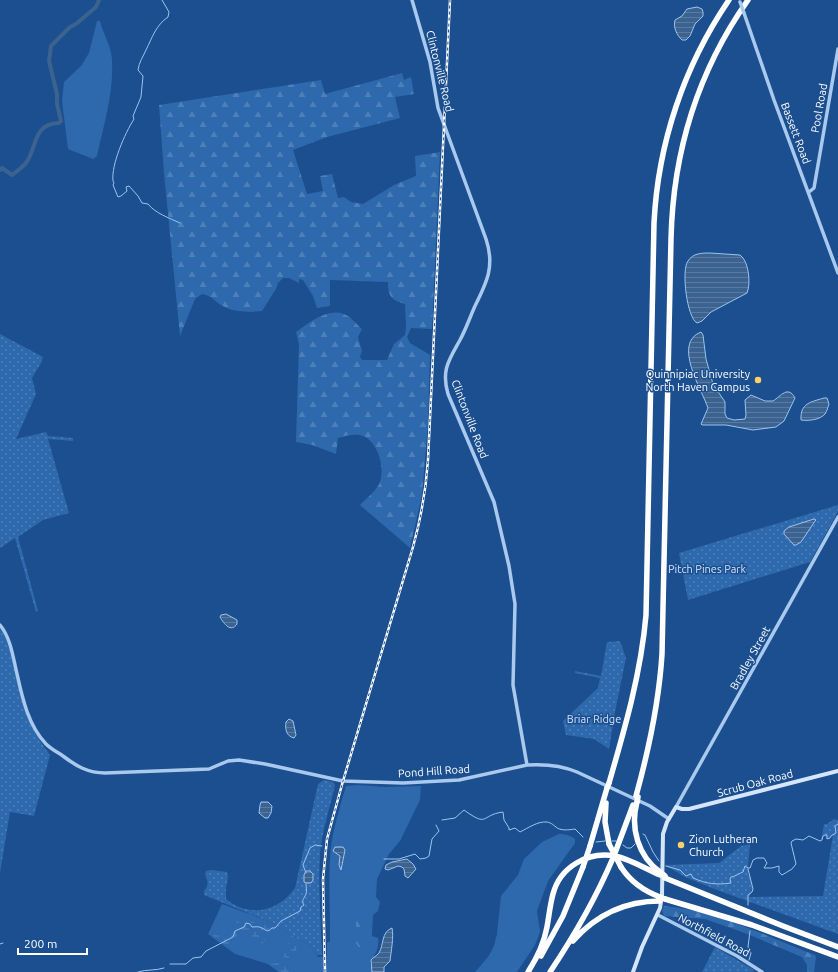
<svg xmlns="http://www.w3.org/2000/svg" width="838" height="972" font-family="Ubuntu,sans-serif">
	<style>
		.grass { fill: #2e69ad }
		.forest { fill: url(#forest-firs) }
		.wetland { fill: url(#wetland-marsh) }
		.park { fill: url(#park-dots) }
		.water { fill: url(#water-rules); stroke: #9cc4f0 }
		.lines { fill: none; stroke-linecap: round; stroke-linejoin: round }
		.stream { stroke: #9cc4f0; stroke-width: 1 }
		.river { stroke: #3c6290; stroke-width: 4 }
		.tertiary { stroke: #a9c9ee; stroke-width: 3.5 }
		.secondary { stroke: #d6e6fa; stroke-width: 4 }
		.motorway { stroke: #fff; stroke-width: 5.5 }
		.rail-casing { stroke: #fff; stroke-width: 2.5 }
		.rail { stroke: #1b4f8f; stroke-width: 1; stroke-dasharray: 3; stroke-linecap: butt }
		.tertiary-bridge { stroke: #a9c9ee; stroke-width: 3.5 }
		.motorway-bridge { stroke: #fff; stroke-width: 5.5 }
		.poi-dot { fill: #ffd166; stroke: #1b4f8f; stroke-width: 1.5 }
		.labels { text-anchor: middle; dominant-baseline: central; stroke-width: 3; stroke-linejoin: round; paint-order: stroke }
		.street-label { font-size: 11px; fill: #fff; stroke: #1b4f8f }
		.poi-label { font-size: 11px; fill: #fff; stroke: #1b4f8f; text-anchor: end }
		.park-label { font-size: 11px; fill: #cfe3fa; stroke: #1b4f8f }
	</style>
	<defs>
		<pattern id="forest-firs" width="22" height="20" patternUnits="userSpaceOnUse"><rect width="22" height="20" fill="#2e69ad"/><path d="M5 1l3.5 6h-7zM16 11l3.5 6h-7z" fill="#4d80b9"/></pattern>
		<pattern id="wetland-marsh" width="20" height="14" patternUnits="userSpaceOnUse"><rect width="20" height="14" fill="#2e69ad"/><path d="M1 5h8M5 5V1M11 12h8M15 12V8" fill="none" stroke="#4d80b9"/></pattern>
		<pattern id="park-dots" width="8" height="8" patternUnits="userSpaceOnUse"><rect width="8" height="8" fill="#2e69ad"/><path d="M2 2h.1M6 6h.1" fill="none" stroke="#4d80b9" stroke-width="1.8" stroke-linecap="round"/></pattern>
		<pattern id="water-rules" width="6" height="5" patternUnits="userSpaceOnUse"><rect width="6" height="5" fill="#3c6290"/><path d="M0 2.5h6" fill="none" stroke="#597aa1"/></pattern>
	</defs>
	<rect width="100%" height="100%" fill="#1b4f8f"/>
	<path class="grass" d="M97,21H100C103,34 111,45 112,59C114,93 104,123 97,156L93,159L68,149L62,101L64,82L81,66L89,53Z
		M358,785L385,787L421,786L420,800L400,841L389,854L377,879L376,897L380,902L378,911L373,915L372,936L378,938C380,948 375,954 370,962L372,972H279L268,964L235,954L208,934L222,904L268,921L298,939L312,946L318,957L327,956V943L330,941V934C330,905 328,875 331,846C334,826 340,806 346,786Z
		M559,834C565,834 570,835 575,839V843L548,881L537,911L540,932L535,945L517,972H475L490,956L496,943L501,896L518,875L524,859L542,842Z"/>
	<path class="forest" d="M402,73L404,80L411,77L414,94L395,97L400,118L327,137L293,150L307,194L323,191L320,176L332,174L338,198L344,197L351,202L363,204L394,185L416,176L415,156L440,152L432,329L411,328L407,337L410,343L430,355L428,424L422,495L410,548L360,505C365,500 378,489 380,482C385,467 378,442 363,436C355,433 345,436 338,438L336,454L312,445L296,442L299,344L296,332C310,322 330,305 348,316C353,319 357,325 362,329L358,337L362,351L360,357L362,360H387L394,344L405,335L406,327L405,304C391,300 388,296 388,282L330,280V306L317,308L313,296L303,280L299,279V283L289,278H283L278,283L276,289L262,311C248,312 234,313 221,305C212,299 214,297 202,294L195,299L180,336L164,173L159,105L321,80L325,94Z
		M664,906C716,910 767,937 815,955L816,957L814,972H807V965L802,957L745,933L705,919L664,916L662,911Z
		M358,909L361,910L366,928L362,939L360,949L356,943L351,941L356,934V920L358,914Z
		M496,936L503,947L497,955L487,961L475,972C485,961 495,951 496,936Z"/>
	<path class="wetland" d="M240,920H249L256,923L262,922L275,928L271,932L265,934L266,938L263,943L260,944C253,940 251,930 243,930C234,936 236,943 230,949L212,935C219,935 226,934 231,929C235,925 235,921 240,920Z
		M291,935L298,939L297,941L293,940V941L297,943C297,950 296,955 293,961L291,962L280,953L277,946L278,943C289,948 286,944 292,939H291Z
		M268,964C278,963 286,960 289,972H279Z"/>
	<path class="park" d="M0,334L43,357L41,363L32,378L36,394L16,439L46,432L48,436L73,438V441L48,439L69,513L43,520L18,537L38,611L36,612L15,538L0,548Z
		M838,505V512L810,562L688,600L679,553Z
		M0,628C13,648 15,675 21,698C26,717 38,739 50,755L34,816L10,812L0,873Z
		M620,641L626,658L615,712L609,749L594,739L566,735L563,721L598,688L600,678L575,673V671L601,676L607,642Z
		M324,780L333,782L335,785C330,808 322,830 320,854C318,888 321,921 322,955H317L312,946L298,939L268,921L204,895V891C209,885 208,881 205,874L206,871L211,870L227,872L228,877L226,888V899C249,918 278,912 295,888L318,784Z
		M834,819L838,820V934L717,890L685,877L665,865L719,863L741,846L750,844L748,867L749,869L748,873C752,881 754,889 749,897L823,896L833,835L827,839L825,836L824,835L821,841L824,824H827Z
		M715,947L754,970L752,972H702Z"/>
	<path class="water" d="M697,7L702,9L703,12V16L695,24L690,36L686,40H682C677,35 673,28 675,20L682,16L687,9Z
		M710,253L740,255C749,261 751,284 747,293L711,312L702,321L697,323C687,318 681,270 688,261C693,253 702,253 710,253Z
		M701,332L703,335L706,359L713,384L725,402V414L727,418L734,420L745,419L746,415L745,400L751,395L765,401H773C781,396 788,385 795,398L784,421L776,427L753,430L726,425H702L701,424L708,408C702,390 672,343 701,332Z
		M824,398H827L829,404C828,407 827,411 825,414C820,420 808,421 801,420C800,403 811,402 824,398Z
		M814,519L816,520L815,521L801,542L796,545H794L784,534V531L789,527Z
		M226,614L237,620V624C231,633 224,624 220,617L221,615Z
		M289,719L293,721L296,735L294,738C286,736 285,729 286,722Z
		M261,802H268L272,806L271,813L268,818H265L259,813L260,805Z
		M335,847H343L345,850L341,870L339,865L340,856L333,851Z
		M407,859L413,864L416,869L408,878L405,876L404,869L402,867L398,866L388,870L385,869L386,865L392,862Z
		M306,871H310L313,874V880L311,883H306L304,882V875Z
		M392,928C394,936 391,952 390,961L384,967V972H372L371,960C373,957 377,956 379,953C384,945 381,932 392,928Z"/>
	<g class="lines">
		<path class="stream" d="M162,0L169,12L168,17C156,25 152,38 146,50C143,57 139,62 138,70L143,76L141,97L133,116L134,119C125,133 111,165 113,181L114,183L113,185L118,197L121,196L127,191L126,187L129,186L138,196L142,203L148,204C155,213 169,218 180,223
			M442,820L455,818L464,810C489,828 480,815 503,812L504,820L509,828V830L515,828L520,832C528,828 538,821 547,822C552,823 553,825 556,827C560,831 569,830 575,829L583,837
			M643,834L645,835L653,852L659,861
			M612,841H616
			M596,842L605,841
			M623,845L627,848H631L635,844
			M384,859H399L415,854L420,859L426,858L429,856L432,839L439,831L436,825
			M666,866L680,870L686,876L691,874L693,878C707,884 716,885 731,883L730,879L731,877C734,877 740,873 743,872L745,866L748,868H750L753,860L757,858H764L767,863L764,868H772L779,866V872L782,875L792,869L796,864L791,843L792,841L796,839L803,840L809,836L820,841L822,840L823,836L825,835H827V839L830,838L831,836L836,833L835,826L838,824
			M306,873L303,865L310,848L315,845L322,846
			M748,905V895L752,892L753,889L748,869
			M0,944L3,943
			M749,960L751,953L748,947L750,931
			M170,964H186L193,958L201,957L206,951L233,937L235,931L244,927L246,923L250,924L252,927C254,927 259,926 262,928C266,930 267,933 272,928H275L281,921L300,911L301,907L304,905C301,900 304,899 306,894C307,891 306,886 306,884
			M138,972C147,969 155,971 164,968"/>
		<path class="river" d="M0,170L2,168L12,175C17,171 25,166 28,160C37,144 34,124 59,123L61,121L57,104V94L49,61L51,46L70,27L76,24L96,7L99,0"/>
		<path class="tertiary" d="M412,0L430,62L438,108L486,239C495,266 487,282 475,306C470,317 466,329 460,340C449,360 441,370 448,394L494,502L509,566L515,604L513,685L527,765
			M744,13L774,100L838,273
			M809,192L814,188L838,49
			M0,625C9,636 12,651 15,665C21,691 26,723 46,744C51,749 57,752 63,756C76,766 88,773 105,773L209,769L228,761L239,760L265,764L343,781L403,783L459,780L527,765C543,764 563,766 577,772L650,806L669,819
			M676,807L838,517
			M658,915L737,956L762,972"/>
		<path class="secondary" d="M633,972L642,947L660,908L662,895L663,834L667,822L676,807L682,809H689L838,771"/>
		<path class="motorway" d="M609,783C625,728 641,673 646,615L654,223C658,143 684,66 729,0
			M636,796C649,749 659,702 662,654L671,239C673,153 698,71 748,0
			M637,802C630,828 638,856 660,872
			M606,803L605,822L609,844
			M590,846L607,788
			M615,853L633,805
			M621,867C630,881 644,891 660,897
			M665,878L783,926L838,947
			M665,899L752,925L838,957
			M573,941C596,915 625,901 660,901
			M541,956L563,916L583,867
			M528,972C537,958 544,944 547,927C549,916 550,905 553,894C560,867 588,851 615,856C630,859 646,869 660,875
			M550,972C574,936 596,898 613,858"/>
		<g class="rail-casing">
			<path id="rail" d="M325,972L323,879L327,839L343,781L413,547C421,518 426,490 428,460L450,0"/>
		</g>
		<use href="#rail" class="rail"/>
		<path class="tertiary-bridge" d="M740,2L744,13"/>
		<path class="motorway-bridge" d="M607,788L609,783
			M637,802L638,797
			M609,844L621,867
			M583,867L590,846
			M660,872L665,876
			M660,897L665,899"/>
	</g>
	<g class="poi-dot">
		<circle cx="758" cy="380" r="4"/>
		<circle cx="681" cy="845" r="4"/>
	</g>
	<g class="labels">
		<g class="street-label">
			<text transform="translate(440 71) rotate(76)">Clintonville Road</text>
			<text transform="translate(819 108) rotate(-80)">Pool Road</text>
			<text transform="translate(796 133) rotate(69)">Bassett Road</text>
			<text transform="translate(470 419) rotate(69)">Clintonville Road</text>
			<text transform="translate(750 658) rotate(-61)">Bradley Street</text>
			<text transform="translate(434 771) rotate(-4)">Pond Hill Road</text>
			<text transform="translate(755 783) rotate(-15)">Scrub Oak Road</text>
			<text transform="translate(714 935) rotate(28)">Northfield Road</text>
		</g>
		<g class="poi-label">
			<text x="750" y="374">Quinnipiac University<tspan x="750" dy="13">North Haven Campus</tspan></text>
			<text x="689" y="839" text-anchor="start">Zion Lutheran<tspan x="689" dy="13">Church</tspan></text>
		</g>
		<g class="park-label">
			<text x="707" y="569">Pitch Pines Park</text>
			<text x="594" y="719">Briar Ridge</text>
		</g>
	</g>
	<path d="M18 948v6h69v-6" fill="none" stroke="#ffffff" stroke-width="2"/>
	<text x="24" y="948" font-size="12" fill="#ffffff" stroke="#1b4f8f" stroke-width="3" paint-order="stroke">200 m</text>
</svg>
